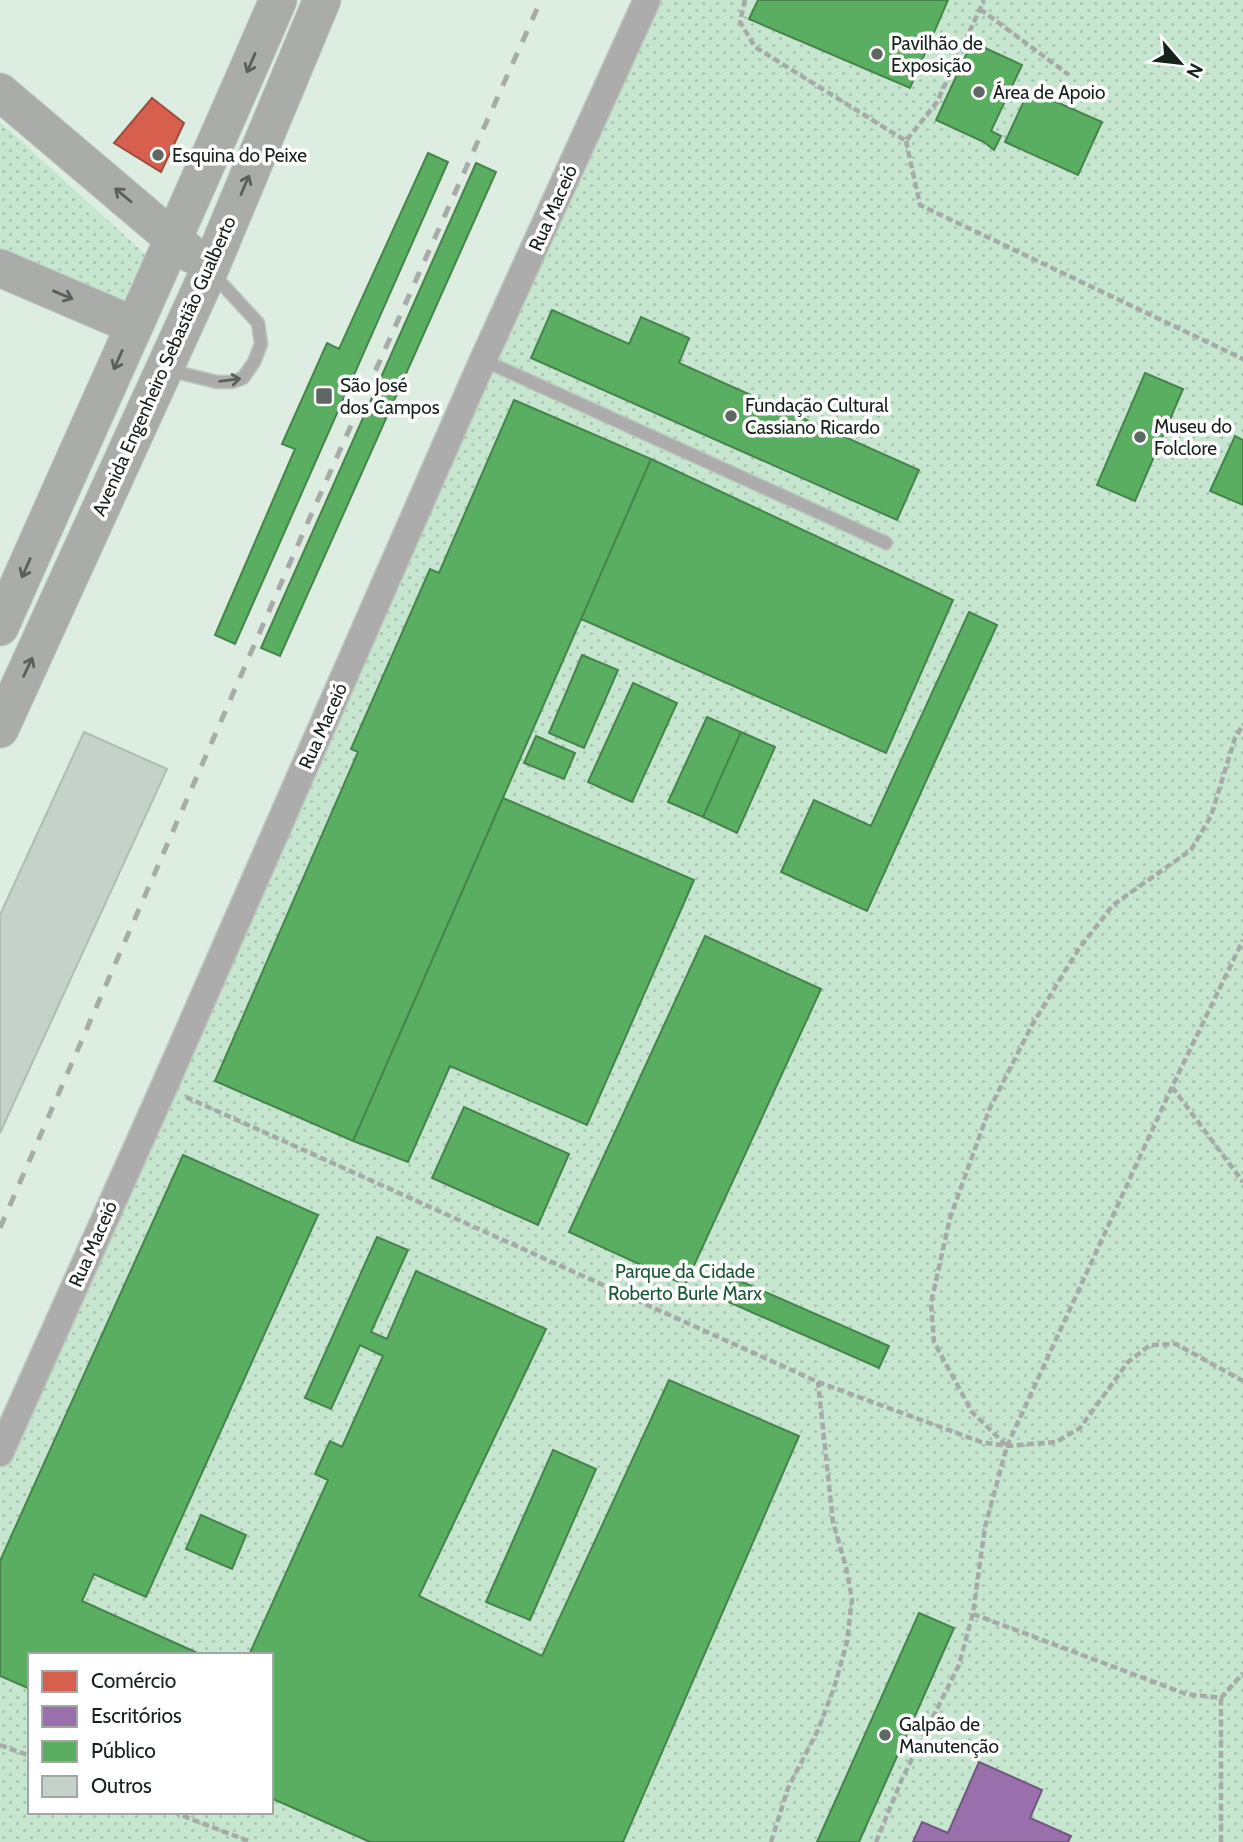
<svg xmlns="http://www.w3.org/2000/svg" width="1243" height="1842" font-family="Cabin,sans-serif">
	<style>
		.park { fill: url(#park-dots); fill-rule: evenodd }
		.shops { fill: #d6604d; stroke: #9d4d3e; stroke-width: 2 }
		.offices { fill: #9970ab; stroke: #725880; stroke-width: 2 }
		.public { fill: #5aae61; stroke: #46844c; stroke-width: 2 }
		.building { fill: #c5d2c9; stroke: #b0bdb4; stroke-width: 2 }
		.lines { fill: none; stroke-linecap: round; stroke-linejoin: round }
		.lane-casing { stroke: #bbc7bf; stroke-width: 15 }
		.street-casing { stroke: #bbc7bf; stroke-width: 29 }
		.secondary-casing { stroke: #bbc7bf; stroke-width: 39 }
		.path { stroke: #a6aba7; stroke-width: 4.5; stroke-dasharray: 7 3.5; stroke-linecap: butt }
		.lane { stroke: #adacac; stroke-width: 12 }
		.street { stroke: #adacac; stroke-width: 26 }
		.secondary { stroke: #aaacaa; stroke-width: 37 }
		.rail { stroke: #a8aca9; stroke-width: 5; stroke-dasharray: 12 12; stroke-linecap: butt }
		.oneway { stroke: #59605b }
		.oneway2 { stroke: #5a605c }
		.poi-dot { fill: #5c6861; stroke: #fff; stroke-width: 2.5 }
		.labels { text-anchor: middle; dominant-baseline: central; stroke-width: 7; stroke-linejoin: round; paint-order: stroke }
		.poi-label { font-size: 19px; fill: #17211b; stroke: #fff; text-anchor: start }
		.street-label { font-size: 19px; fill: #17211b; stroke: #fff }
		.park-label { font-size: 19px; fill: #175835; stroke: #fff }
	</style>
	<defs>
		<pattern id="park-dots" width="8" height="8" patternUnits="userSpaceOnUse" patternTransform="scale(1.75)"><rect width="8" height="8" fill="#c6e6d0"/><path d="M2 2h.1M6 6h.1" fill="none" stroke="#a9c5b2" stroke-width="1.8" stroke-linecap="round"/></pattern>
	</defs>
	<rect width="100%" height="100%" fill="#ddede2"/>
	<path class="park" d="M655,0H1243V1842H0V1461ZM30,1655H271V1812H30Z
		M0,122L145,254L120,309L0,259Z"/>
	<path class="shops" d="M152,98L184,123L161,172L114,143Z"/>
	<path class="offices" d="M979,1762L1042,1790L1030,1818L1071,1836L1068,1842H913L922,1822L948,1833Z"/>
	<path class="public" d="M758,0H948L910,88L749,19Z
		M972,42L1022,65L991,131L1001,136L994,150L984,142L936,120Z
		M1029,90L1102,122L1078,175L1005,142Z
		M428,153L448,162L235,644L215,635L295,449L282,444L327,343L339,349Z
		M476,163L496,172L280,656L261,648Z
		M552,310L629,344L641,317L689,338L679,363L919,470L897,520L531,358Z
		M1145,373L1183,389L1135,501L1097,485Z
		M514,400L651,459L353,1141L215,1081L358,752L351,749L430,569L439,573Z
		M1235,436L1243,440V505L1210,491Z
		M651,459L953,600L886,753L581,619Z
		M969,612L997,625L867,911L781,872L814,800L871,826Z
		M582,655L618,670L584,748L549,733Z
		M633,683L677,703L632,802L588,782Z
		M707,717L741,732L703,817L668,802Z
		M741,732L775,747L737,833L703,817Z
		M536,736L575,753L564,779L524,763Z
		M503,798L694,880L587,1125L450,1066L408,1162L353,1141Z
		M705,936L821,989L685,1285L569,1232Z
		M464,1107L569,1154L538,1225L432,1178Z
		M183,1155L318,1215L146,1597L94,1574L82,1601L202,1655H30V1689L0,1676V1561Z
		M377,1237L408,1250L371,1332L387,1339L416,1271L546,1329L419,1596L542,1656L669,1380L799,1436L623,1842H370L271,1798V1655H249L328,1480L315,1474L330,1441L342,1447L383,1356L360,1345L331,1409L305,1398Z
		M731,1277L889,1346L879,1368L724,1300Z
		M553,1450L596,1469L530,1620L486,1602Z
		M201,1515L246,1535L232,1569L186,1549Z
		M919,1613L954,1628L859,1842H817Z"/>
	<path class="building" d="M84,732L167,769L0,1133V915Z"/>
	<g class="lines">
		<g class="lane-casing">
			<path id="lane" d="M483,360L886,543
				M168,370L217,382H232L243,378L254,362L261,344L258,323L212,273"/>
		</g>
		<g class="street-casing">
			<path id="street" d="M0,1453L164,1087L483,360L647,0"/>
		</g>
		<g class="secondary-casing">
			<path id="secondary" d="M0,92L191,254
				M0,268L133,325
				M0,627C92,418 188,210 278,0
				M0,729L209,271L322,0"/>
		</g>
		<path class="path" d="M745,0L740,22L755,47L906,141L937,102L984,0
			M980,9L1069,75
			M906,141L920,205L1243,359
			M1172,1087L1243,1182
			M186,1097L818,1382L981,1442L1007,1446L1056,1442L1080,1428L1128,1362L1150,1345L1176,1344L1243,1381
			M1006,1445L972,1412L934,1342L931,1303L950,1218L989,1110L1032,1025L1078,950L1113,905L1191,850L1211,816L1235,738L1243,725
			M973,1614L1186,1694L1221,1698L1243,1673
			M0,1745L30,1756
			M173,1812L251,1842
			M771,1842L788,1788L818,1730L834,1688L847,1642L852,1599L846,1567L833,1522L818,1382
			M876,1842L902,1779L959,1665L973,1613L985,1527L1007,1446L1172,1087L1243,940
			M1221,1842V1698"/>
		<use href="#lane" class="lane"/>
		<use href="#street" class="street"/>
		<use href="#secondary" class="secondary"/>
		<path class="rail" d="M0,1228L303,533L541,0"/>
	</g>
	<defs><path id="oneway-shaft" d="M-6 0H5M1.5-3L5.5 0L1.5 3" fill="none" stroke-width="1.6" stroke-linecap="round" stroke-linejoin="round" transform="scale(1.75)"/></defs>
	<g class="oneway">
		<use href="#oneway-shaft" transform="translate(251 63) rotate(113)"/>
		<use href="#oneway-shaft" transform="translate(245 185) rotate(-67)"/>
		<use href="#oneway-shaft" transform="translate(123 195) rotate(-140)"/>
		<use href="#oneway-shaft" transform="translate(63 295) rotate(23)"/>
		<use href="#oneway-shaft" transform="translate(118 360) rotate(114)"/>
		<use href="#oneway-shaft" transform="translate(26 568) rotate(114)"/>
		<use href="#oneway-shaft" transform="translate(28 667) rotate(-65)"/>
	</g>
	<use class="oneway2" href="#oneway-shaft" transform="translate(230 380) rotate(-7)"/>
	<g class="poi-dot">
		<circle cx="877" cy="54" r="7"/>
		<circle cx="979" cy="92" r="7"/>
		<circle cx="158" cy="155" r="7"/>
		<rect x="315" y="387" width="18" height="18" rx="3.5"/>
		<circle cx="731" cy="416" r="7"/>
		<circle cx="1140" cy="437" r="7"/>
		<circle cx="885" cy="1735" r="7"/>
	</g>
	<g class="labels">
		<g class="poi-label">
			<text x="891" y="43">Pavilhão de<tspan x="891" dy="22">Exposição</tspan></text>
			<text x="993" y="92">Área de Apoio</text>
			<text x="172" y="155">Esquina do Peixe</text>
			<text x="340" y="385">São José<tspan x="340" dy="22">dos Campos</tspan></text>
			<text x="745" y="405">Fundação Cultural<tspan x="745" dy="22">Cassiano Ricardo</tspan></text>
			<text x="1154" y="426">Museu do<tspan x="1154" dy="22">Folclore</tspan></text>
			<text x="899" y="1724">Galpão de<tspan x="899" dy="22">Manutenção</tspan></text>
		</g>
		<g class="street-label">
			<text transform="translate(553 208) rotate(-66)">Rua Maceió</text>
			<text transform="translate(164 366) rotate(-66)">Avenida Engenheiro Sebastião Gualberto</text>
			<text transform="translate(323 726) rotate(-66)">Rua Maceió</text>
			<text transform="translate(93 1244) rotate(-66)">Rua Maceió</text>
		</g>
		<g class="park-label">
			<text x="685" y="1271">Parque da Cidade<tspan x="685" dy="22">Roberto Burle Marx</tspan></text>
		</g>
	</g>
	<rect x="28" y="1653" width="245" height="161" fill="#ffffff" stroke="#a2a6a4" stroke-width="2"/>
	<rect x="42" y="1671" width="35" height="21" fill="#d6604d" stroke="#a2a6a4" stroke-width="2"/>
	<text x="91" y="1688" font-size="21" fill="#17211b">Comércio</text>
	<rect x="42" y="1706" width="35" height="21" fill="#9970ab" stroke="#a2a6a4" stroke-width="2"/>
	<text x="91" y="1723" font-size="21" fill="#17211b">Escritórios</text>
	<rect x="42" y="1741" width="35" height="21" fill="#5aae61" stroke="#a2a6a4" stroke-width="2"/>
	<text x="91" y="1758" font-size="21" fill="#17211b">Público</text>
	<rect x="42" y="1776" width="35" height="21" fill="#c5d2c9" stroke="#a2a6a4" stroke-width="2"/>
	<text x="91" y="1793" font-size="21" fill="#17211b">Outros</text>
	<g transform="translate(1180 63) rotate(118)" stroke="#ffffff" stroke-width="5" paint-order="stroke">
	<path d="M0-5L12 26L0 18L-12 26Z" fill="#17211b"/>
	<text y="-10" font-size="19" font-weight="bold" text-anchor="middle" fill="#17211b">N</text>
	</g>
</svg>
